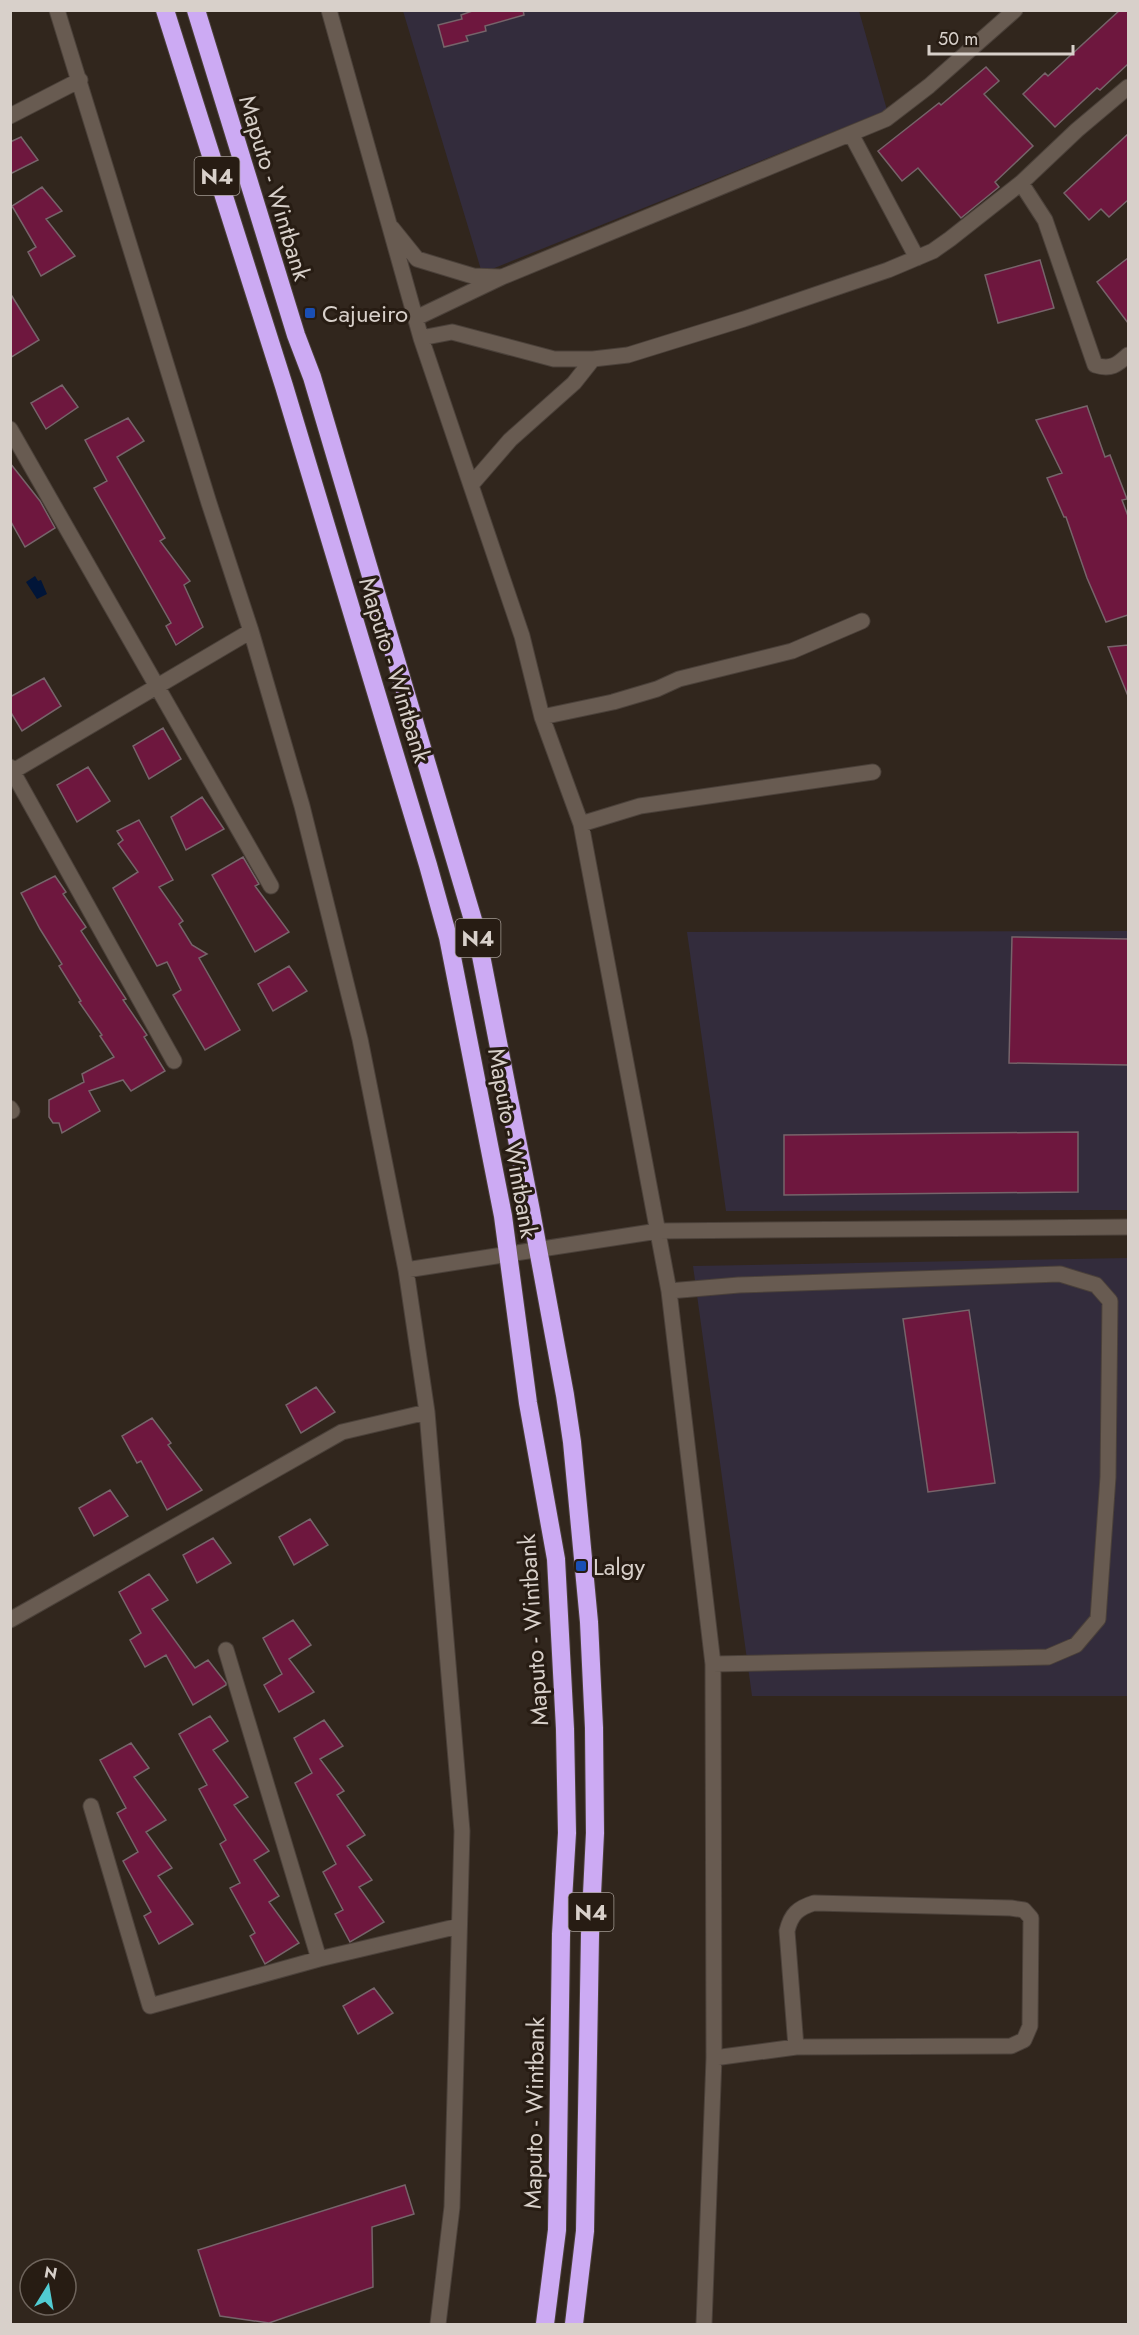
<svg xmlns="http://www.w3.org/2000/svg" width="1139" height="2335" font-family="Jost,sans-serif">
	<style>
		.industrial { fill: #332c3c }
		.water { fill: #011538 }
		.building { fill: #6e173e; stroke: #76646a; stroke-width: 1.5 }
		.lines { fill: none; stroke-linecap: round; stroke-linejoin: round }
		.minor-casing { stroke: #4b413a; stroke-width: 17 }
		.highway-casing { stroke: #4b413a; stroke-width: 20 }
		.minor { stroke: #685b51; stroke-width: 15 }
		.highway { stroke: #ccaaf3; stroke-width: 18 }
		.transit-dot { fill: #1a4fb4; stroke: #271c13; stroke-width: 2 }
		.labels { text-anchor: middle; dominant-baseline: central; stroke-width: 6; stroke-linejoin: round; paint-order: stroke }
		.shield { fill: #271c13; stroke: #a39a93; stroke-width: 1.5 }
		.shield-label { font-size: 22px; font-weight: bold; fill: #d8d0ca }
		.street-label { font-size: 24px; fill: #d8d0ca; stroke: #271c13 }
		.poi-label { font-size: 24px; fill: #d8d0ca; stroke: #271c13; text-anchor: start }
	</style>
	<rect width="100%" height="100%" fill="#31261d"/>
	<path class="industrial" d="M403,11H859L887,110L482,273Z
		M1128,931V1210L726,1211L687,932Z
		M1128,1258V1696H752L693,1266Z"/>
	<path class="water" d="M35,576L38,581L41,580L47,594L37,599L26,582Z"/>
	<path class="building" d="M475,10H523L524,15L485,26L486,31L466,36L468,41L444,47L438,25L462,19L461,15Z
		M1120,10H1128V64L1100,90L1097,88L1055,127L1023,94L1045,73L1048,76Z
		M986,67L999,81L984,94L1033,146L995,182L999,187L961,218L918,168L902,181L878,151L939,103L941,105Z
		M1128,134V200L1109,217L1101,209L1089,220L1064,193Z
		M21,137L38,160L10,174V142Z
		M42,187L62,211L46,219L75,256L41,276L28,252L36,247L12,206Z
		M1128,258V323L1097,282Z
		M1040,260L1054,308L998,323L985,275Z
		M10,293L39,340L10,358Z
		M62,385L78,407L46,429L31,403Z
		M1087,406L1105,457L1110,455L1127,499L1122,500L1128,516V615L1106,622L1087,578L1066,517H1064L1047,478L1062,473L1036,420Z
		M128,418L144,441L117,457L165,538L160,541L190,581L184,585L203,627L176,645L166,626L171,623L94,488L107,481L85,440Z
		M10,463L40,501L55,528L25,547L10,520Z
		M1128,645V696L1108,647Z
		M44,678L61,706L22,731L10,711V697Z
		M163,728L181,759L149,779L133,746Z
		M88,767L110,801L77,822L57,785Z
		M202,797L224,829L186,850L171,817Z
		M139,820L173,880L159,887L183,921L179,924L192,945L207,954L199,958L240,1030L205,1050L173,995L181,990L167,962L157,966L113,888L138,872L118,844L123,840L117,831Z
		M243,857L259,884L255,886L289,932L255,952L212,875Z
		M55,876L66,892L63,894L86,927L81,931L126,999L123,1000L147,1035L144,1037L165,1071L131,1091L123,1080L89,1091L100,1111L62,1133L59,1123H53L49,1117V1100L84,1082L82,1074L114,1057L100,1036L102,1035L79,1002L81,1001L59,966L62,964L40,929L21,893Z
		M1012,937L1128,939V1065L1009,1063Z
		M289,966L307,991L273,1011L258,984Z
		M1078,1132V1192L784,1195V1135Z
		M969,1310L995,1483L928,1492L903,1319Z
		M316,1387L335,1412L301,1433L286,1405Z
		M152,1418L171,1443L168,1445L202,1490L167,1510L141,1461L137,1463L122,1436Z
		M110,1490L128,1516L94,1536L79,1508Z
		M310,1519L328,1545L294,1565L279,1537Z
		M213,1538L231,1563L197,1583L183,1555Z
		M149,1574L168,1600L152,1609L195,1668L208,1660L226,1683V1685L193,1705L166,1655L145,1667L130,1640L141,1633L119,1592Z
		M293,1620L311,1645L289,1659L314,1692L279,1712L264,1685L282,1674L263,1638Z
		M210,1716L228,1741L213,1750L248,1797L234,1805L269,1851L254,1860L279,1896L269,1902L299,1943L265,1964L250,1936L255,1933L230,1888L240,1883L220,1844L226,1840L199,1789L207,1785L179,1734Z
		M324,1720L343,1746L320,1759L344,1791L337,1795L365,1835L347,1846L372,1880L359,1887L384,1922L350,1942L335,1914L343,1910L323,1872L336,1864L295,1783L312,1773L294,1738Z
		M131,1743L149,1768L134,1777L166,1820L146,1832L172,1868L158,1876L193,1924L159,1944L144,1916L151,1912L123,1861L138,1852L117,1813L126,1808L100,1760Z
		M374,1988L393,2013L358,2034L343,2006Z
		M405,2185L414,2214L372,2227L373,2287L269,2323L220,2316L198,2250Z"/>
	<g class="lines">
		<g class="minor-casing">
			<path id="minor" d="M57,10L209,503L251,631L302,806L360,1039L406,1270L427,1412L462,1831L452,2207L438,2324
				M329,10L421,338L522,636L542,717L581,824L669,1291L713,1664L714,2058L704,2324
				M10,116L80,80
				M851,134L917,258
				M1021,183L1045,220L1095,365C1111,370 1117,365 1128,355
				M392,228L417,259L473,276L500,277
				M416,318L502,277L886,119L929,86L1015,10
				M421,338L452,332L554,359H593L628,355L744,319L888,270L933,251L950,239L1021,183L1077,130L1128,87
				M10,429L271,886
				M471,485L510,440L574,383L593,359
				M542,717L613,702L657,689L679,679L792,651L862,621
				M10,767L174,1061
				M10,773L251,631
				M581,824L640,806L873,772
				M10,1108L12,1111
				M406,1270L658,1231L1128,1227
				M669,1291L739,1285L1060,1274L1096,1285L1110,1301L1108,1477L1098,1619L1076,1645L1048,1657L713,1664
				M10,1620L342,1432L427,1412
				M226,1650L319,1959
				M91,1806L150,2006L319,1959L459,1926
				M714,2058L796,2047L1011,2046L1024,2040L1030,2026L1031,1918L1024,1910L1011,1908L814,1903C798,1908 791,1914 787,1931L796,2047"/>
		</g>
		<g class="highway-casing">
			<path id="highway" d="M165,10L284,386L428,865L448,937L503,1216L528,1403L556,1559L565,1729L567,1833L561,1934L557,2230L545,2324
				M196,10L296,335L312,377L476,930L531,1211L565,1395L572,1442L589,1622L594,1728L595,1833L590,1935L585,2231L574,2324"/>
		</g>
		<use href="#minor" class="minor"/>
		<use href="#highway" class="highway"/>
	</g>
	<g class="transit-dot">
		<rect x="304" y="307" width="12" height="12" rx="3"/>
		<rect x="575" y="1560" width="12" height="12" rx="3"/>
	</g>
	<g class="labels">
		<g class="shield">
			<rect x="194.5" y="157" width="45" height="38" rx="4.5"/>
			<rect x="455.5" y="919" width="45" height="38" rx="4.5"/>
			<rect x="568.5" y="1893" width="45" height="38" rx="4.5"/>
		</g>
		<g class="shield-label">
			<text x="217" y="176">N4</text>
			<text x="478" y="938">N4</text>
			<text x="591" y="1912">N4</text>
		</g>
		<g class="street-label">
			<text transform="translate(275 188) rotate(73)">Maputo - Wintbank</text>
			<text transform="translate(395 670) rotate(73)">Maputo - Wintbank</text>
			<text transform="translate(513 1143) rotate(80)">Maputo - Wintbank</text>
			<text transform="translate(533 1630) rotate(-94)">Maputo - Wintbank</text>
			<text transform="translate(534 2113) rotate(-89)">Maputo - Wintbank</text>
		</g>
		<g class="poi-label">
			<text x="322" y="313">Cajueiro</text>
			<text x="593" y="1566">Lalgy</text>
		</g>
	</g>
	<rect width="1139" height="2335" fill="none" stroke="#d8d0ca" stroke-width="24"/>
	<g transform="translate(48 2287) rotate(11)"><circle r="28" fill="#271c13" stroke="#6e645c" stroke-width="1.5"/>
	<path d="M0-4.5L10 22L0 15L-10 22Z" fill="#51ccd3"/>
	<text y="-9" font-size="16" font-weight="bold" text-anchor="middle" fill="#d8d0ca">N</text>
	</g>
	<path d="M929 45v9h144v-9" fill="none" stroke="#d8d0ca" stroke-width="3"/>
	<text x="938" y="45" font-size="18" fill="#d8d0ca" stroke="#271c13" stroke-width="4.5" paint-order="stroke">50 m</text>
</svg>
